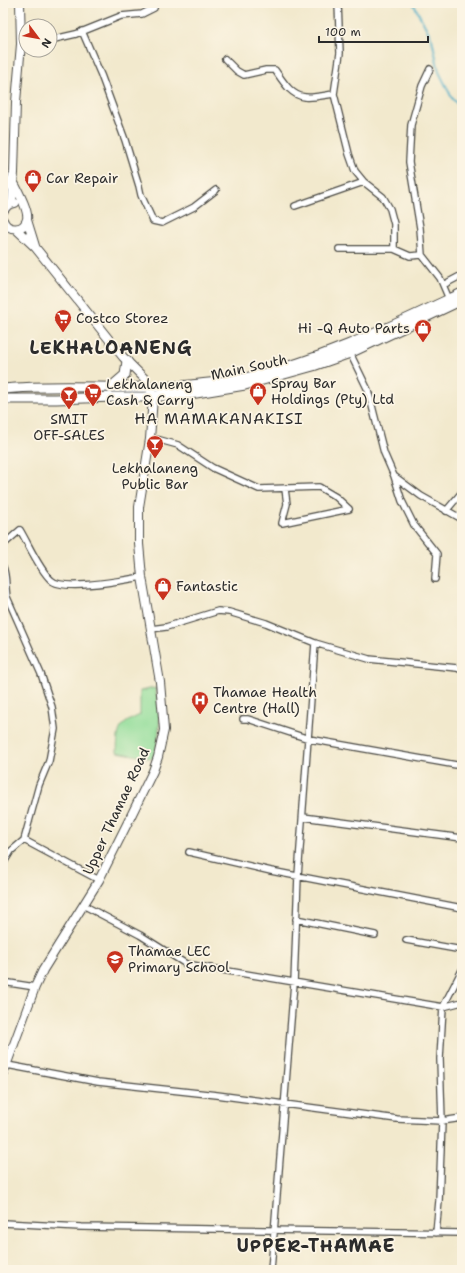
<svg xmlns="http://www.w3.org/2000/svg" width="465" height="1273" font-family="'Shantell Sans',sans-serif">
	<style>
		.green { fill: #91dd99; stroke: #5e8462 }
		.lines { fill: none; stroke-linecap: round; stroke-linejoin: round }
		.stream { stroke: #48adc8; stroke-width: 2 }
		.street-casing { stroke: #494843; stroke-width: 8 }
		.secondary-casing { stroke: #494843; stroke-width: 10 }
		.primary-casing { stroke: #494843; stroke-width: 11 }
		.street { stroke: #fff; stroke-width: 5.5 }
		.secondary { stroke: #fff; stroke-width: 8 }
		.primary { stroke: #fff; stroke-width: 9 }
		.labels { text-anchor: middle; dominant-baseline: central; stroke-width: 3.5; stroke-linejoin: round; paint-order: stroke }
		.poi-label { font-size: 14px; fill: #2b2b2b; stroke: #fcf5e5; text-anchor: start }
		.street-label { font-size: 14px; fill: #2b2b2b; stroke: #fcf5e5 }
		.neighbourhood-label { font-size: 15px; letter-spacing: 1px; fill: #2b2b2b; stroke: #fcf5e5 }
		.district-label { font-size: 18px; font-weight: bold; letter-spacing: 1px; fill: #2b2b2b; stroke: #fcf5e5 }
	</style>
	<rect width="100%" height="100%" fill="#fcf5e5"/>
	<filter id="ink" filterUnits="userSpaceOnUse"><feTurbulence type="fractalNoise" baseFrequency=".025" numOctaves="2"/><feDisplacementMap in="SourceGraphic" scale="8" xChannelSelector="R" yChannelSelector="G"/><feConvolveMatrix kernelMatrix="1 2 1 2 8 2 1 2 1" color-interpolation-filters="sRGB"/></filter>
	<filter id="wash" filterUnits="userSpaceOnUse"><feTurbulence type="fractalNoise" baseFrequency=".012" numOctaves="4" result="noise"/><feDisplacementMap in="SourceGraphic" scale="16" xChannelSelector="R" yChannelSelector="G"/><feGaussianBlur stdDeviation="0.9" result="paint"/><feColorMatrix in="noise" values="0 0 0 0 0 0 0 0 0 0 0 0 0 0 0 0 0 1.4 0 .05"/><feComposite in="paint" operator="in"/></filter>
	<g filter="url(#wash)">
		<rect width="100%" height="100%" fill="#f2e9cd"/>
		<path class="green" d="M155,688C162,715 160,732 154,759L117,752C118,728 118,725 140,715V691Z"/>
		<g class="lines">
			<path class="stream" d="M413,3L432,39L439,72L452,98L462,109"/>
		</g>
	</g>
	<g filter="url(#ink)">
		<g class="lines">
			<g class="street-casing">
				<path id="street" d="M338,3L340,53L334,94L349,154L355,171L364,182L383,197L390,209L394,224V249
					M82,31L101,75L125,140L139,186L141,195L153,221L162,223L194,207L216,190
					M50,40L76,34L121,16L142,14L154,8L155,3
					M225,59L237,71L244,75L266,70H275C282,80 291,96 305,97C314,98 325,95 334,94
					M430,69L422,86L411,125L409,162L420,228L422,255L440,278L449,299
					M295,206L364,182
					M339,249H394L410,256L422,255
					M443,285L462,275
					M349,351L368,390L384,453L394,476L421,496L462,519
					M150,439L160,440L178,445L213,468L259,489L319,487L336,497L349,509
					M394,476L402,501L414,525L437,554L435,579
					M285,489L287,504L282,523L349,509
					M446,511L462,492
					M3,545L20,530C29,545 39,569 51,580C63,592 124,580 142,577
					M3,567C7,577 5,586 7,597L41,674L52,707L55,729L49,761L39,785L24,840L11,851L3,864
					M151,629L166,627L218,611L229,612L266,623L315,643L369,659L457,668L462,670
					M243,719H248L309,739L462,766
					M303,817L462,838
					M24,840L99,880
					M189,852L271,871L462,908
					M83,905L140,935L186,964L443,1007L462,1002
					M296,919L375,935
					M406,940L462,950
					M3,982L35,987
					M7,1065L98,1082L217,1095L397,1119L442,1121L462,1118
					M3,1223L81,1227L462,1233
					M436,1233L439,1201L442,1121L440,1059L443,1007L462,970
					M271,1270L294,983L298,876L315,643"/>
			</g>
			<g class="secondary-casing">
				<path id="secondary" d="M3,189L10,183L13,176
					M12,203L14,173L16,102L21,44L20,3
					M3,211L8,205L15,203
					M3,220C7,231 24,232 27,219C29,211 18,191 14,183
					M27,220L35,246
					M3,1074L35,987L43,970L99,880L128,822L153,771L158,757L164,730L160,682L142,577L139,544V507L150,439L153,397L150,388L144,378L123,357L35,247L16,229"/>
			</g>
			<g class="primary-casing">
				<path id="primary" d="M110,388L125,375L127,361
					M3,389C66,383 128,391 191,385C209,383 228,381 245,378C321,361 392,326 462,293
					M3,399H56L114,397H144L190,394L245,385L313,366L350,353L462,300"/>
			</g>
			<use href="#street" class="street"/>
			<use href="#secondary" class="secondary"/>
			<use href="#primary" class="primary"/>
		</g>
	</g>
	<defs>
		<g id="shop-pin" transform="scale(0.9)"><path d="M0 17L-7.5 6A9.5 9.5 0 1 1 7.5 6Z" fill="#c8321e" stroke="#fcf5e5"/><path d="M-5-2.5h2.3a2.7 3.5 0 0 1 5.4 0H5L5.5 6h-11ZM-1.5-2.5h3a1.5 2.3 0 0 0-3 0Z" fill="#fff"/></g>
		<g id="supermarket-pin" transform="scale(0.9)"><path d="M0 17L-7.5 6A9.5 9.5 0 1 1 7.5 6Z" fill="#c8321e" stroke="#fcf5e5"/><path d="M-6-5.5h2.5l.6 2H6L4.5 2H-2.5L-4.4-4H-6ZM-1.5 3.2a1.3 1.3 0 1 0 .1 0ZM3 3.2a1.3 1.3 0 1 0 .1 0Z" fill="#fff"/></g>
		<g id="bar-pin" transform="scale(0.9)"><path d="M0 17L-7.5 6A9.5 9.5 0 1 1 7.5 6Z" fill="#c8321e" stroke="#fcf5e5"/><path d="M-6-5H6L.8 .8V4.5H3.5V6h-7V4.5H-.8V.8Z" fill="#fff"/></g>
		<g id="hospital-pin" transform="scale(0.9)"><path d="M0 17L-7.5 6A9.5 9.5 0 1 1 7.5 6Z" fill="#c8321e" stroke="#fcf5e5"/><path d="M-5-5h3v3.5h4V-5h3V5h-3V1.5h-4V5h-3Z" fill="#fff"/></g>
		<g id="school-pin" transform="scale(0.9)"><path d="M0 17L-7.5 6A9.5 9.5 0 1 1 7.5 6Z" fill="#c8321e" stroke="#fcf5e5"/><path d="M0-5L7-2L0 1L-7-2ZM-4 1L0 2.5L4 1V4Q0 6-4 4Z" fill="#fff"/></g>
	</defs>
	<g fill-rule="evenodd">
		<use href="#shop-pin" x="33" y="178"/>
		<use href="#supermarket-pin" x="63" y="318"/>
		<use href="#shop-pin" x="423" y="328"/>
		<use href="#shop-pin" x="258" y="391"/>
		<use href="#supermarket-pin" x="93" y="392"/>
		<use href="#bar-pin" x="69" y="395"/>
		<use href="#bar-pin" x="155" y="444"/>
		<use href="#shop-pin" x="163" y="586"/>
		<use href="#hospital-pin" x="200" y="700"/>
		<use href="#school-pin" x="115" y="959"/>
	</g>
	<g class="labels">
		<g class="poi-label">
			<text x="46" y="178">Car Repair</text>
			<text x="76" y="318">Costco Storez</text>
			<text x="410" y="328" text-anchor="end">Hi -Q Auto Parts</text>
			<text x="271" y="383">Spray Bar<tspan x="271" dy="16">Holdings (Pty) Ltd</tspan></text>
			<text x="106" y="384">Lekhalaneng<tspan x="106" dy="16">Cash &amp; Carry</tspan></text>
			<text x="69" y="419" text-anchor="middle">SMIT<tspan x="69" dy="16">OFF-SALES</tspan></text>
			<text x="155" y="468" text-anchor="middle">Lekhalaneng<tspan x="155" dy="16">Public Bar</tspan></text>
			<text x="176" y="586">Fantastic</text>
			<text x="213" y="692">Thamae Health<tspan x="213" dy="16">Centre (Hall)</tspan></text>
			<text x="128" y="951">Thamae LEC<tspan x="128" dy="16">Primary School</tspan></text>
		</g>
		<g class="street-label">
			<text transform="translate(249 367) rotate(-12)">Main South</text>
			<text transform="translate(116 811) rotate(-65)">Upper Thamae Road</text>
		</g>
		<g class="neighbourhood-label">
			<text x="219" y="419">HA MAMAKANAKISI</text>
		</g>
		<g class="district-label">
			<text x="111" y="348">LEKHALOANENG</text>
			<text x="316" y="1246">UPPER-THAMAE</text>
		</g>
	</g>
	<rect width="465" height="1273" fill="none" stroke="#fcf5e5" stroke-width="16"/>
	<g transform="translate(38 38) rotate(122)"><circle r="19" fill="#fcf5e5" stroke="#a8a49b"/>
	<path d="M0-3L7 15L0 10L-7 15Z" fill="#c8321e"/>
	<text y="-6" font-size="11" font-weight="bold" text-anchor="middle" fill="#2b2b2b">N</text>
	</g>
	<path d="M319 36v6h109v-6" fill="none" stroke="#2b2b2b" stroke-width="2"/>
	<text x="325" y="36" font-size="12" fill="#2b2b2b" stroke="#fcf5e5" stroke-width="3" paint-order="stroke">100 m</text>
</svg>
